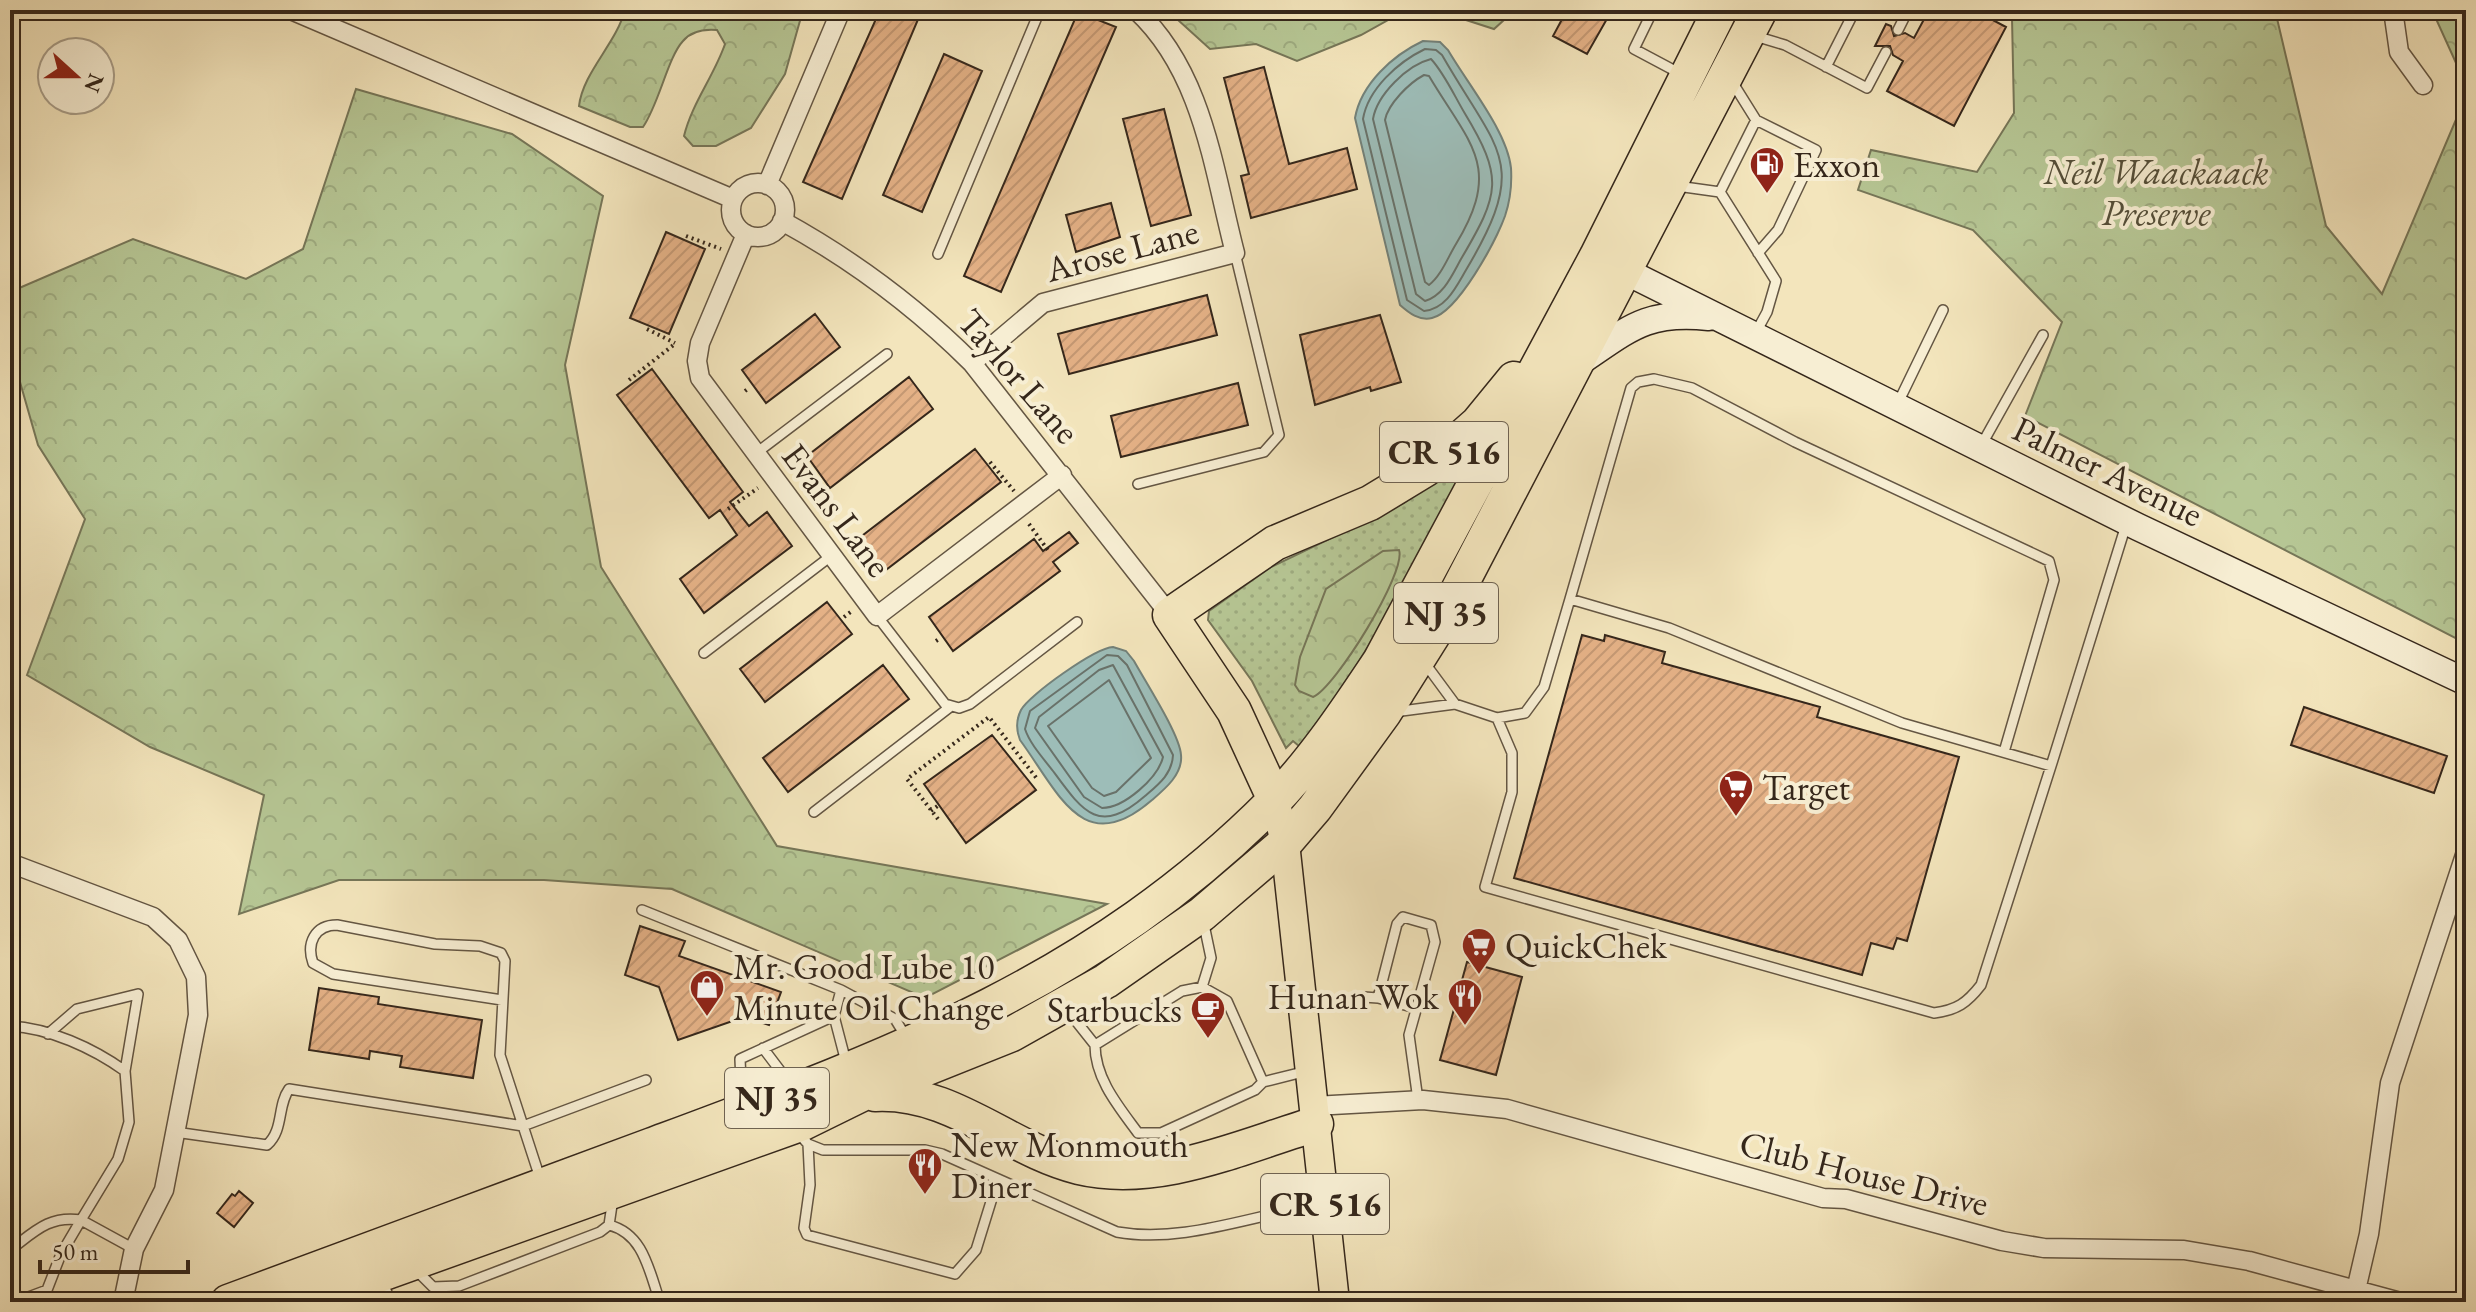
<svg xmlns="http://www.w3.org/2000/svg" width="2476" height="1312" font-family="'EB Garamond',serif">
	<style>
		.grass { fill: url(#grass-dots); stroke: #767658; stroke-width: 2 }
		.forest { fill: url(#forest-crowns); stroke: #767658; stroke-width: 2 }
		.water { fill: #9dbdb8; stroke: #738179; stroke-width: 2 }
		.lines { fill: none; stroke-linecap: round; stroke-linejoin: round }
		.shore { stroke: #69726a; stroke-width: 2 }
		.building { fill: url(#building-hatch); stroke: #35271b; stroke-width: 2 }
		.lane-casing { stroke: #645643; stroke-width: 12 }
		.street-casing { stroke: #645643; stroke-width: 21 }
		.secondary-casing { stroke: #35271b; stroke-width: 29 }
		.primary-casing { stroke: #35271b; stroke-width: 31 }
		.highway-casing { stroke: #35271b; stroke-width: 37 }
		.path { stroke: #35271b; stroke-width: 4; stroke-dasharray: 2 4; stroke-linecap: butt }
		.lane { stroke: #f7eed3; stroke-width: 9 }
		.street { stroke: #f7eed3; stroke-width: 18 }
		.secondary { stroke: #f7eed3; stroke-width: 26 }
		.primary { stroke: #f3e5bc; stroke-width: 28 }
		.highway { stroke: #f3e5bc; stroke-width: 34 }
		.labels { text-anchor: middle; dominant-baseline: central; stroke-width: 8; stroke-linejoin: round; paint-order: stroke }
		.shield { fill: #f7eed3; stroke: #6f6352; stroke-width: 2 }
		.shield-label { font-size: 34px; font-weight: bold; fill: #35271b }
		.poi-label { font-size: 36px; fill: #35271b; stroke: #f7eed3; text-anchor: start }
		.park-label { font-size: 36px; font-style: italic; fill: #554f39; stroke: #f7eed3 }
		.street-label { font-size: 36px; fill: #35271b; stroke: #f7eed3 }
	</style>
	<defs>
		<pattern id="grass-dots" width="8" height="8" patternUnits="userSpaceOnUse" patternTransform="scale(2)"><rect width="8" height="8" fill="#b6c694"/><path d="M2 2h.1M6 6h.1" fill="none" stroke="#9daa7f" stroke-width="1.8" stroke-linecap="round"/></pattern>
		<pattern id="forest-crowns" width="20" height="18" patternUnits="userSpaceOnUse" patternTransform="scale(2)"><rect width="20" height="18" fill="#b6c694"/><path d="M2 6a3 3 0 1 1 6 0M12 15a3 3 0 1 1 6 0" fill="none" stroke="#9daa7f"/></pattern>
		<pattern id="building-hatch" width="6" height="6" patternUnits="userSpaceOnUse" patternTransform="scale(2)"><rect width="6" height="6" fill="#e4b186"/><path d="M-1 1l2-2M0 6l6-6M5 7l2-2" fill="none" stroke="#c49873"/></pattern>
	</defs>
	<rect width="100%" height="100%" fill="#f3e5bc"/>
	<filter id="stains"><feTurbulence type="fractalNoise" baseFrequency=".0025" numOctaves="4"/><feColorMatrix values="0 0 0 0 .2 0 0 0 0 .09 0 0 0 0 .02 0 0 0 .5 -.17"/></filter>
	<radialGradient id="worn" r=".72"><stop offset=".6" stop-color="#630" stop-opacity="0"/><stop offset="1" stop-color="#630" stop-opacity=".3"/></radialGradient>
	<path class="grass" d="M1459,462L1464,467C1417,565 1366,661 1299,746L1293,741L1286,748L1252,681L1208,620L1209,611L1271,567L1404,503Z"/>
	<path class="forest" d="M625,10H803L785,74L751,128L716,146H693L684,136C692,103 714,76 725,44L717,30C705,29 692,30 683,41C668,57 659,104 643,127H630L579,106C583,72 616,44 625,10Z
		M1167,10H1406L1361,35L1297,61L1256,44L1210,49Z
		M1435,10H1515L1494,29Z
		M2005,10H2275L2326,226L2382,294L2466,96V637L2463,642L2025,416L2062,322L1973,230L1858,190L1871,150L1977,172L2014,113L2012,18Z
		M2432,10H2466V85Z
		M356,89L512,134L603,196L565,365L601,567L777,846L1107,904L925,998L672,889L544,880H339L239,914L264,795L150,747L27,675L85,519L38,445L10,347V292L133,239L246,279L303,249Z
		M1399,550C1407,572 1335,688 1313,697L1299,691L1295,685L1300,657L1326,589L1383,551Z"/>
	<path class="water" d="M1423,41L1440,42L1448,50C1467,83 1507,131 1511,168C1512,184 1510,201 1505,216C1496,241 1458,312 1432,318C1419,321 1409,313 1400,305L1355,118C1361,84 1393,55 1423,41Z
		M1113,647L1126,651L1134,661C1145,681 1180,735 1181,755C1183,774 1165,789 1152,800C1083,860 1059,793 1020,740C1016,730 1016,720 1021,710C1029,695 1095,648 1113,647Z"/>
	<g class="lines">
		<path class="shore" d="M1425,49L1436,50L1442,55C1498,153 1531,161 1466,270C1456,287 1446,309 1424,311L1407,300L1363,119C1368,89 1398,62 1425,49Z
			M1431,59C1444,73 1454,95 1464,112C1504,178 1500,193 1461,259C1452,275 1444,295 1425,301L1416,294L1373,119C1377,95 1407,65 1431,59Z
			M1424,75L1429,76C1470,145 1503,166 1456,244C1448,257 1441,276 1429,285L1425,282L1385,120C1388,104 1409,83 1424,75Z
			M1107,655L1118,656L1127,665L1173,755C1172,774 1159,784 1145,796C1099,836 1083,812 1053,771C1043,758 1030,744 1025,729L1030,711Z
			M1113,665L1163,757C1158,778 1124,808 1102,808L1084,797L1035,728L1039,717L1099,670Z
			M1109,680L1151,758L1116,792L1104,796L1092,788L1048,726Z"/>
	</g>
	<path class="building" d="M880,10H922L842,199L803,182Z
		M1567,10H1612L1587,54L1553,36Z
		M1929,10H1974L2006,27L1954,126L1887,91L1903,61L1893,55L1890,46H1875L1886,24L1891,26L1894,36L1905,33L1914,38Z
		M1078,12L1116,27L1001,292L964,276Z
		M944,54L982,71L922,212L883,195Z
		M1264,67L1289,164L1347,148L1357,189L1251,218L1241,176L1249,174L1224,78Z
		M1164,109L1191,215L1151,226L1123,119Z
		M1111,203L1120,237L1076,252L1066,215Z
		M666,232L705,249L669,334L630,318Z
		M1207,295L1217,335L1069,374L1058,334Z
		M815,314L840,347L766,403L742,370Z
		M1380,315L1401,382L1371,391L1370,387L1315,405L1300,335Z
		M652,369L743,492L730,502L749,526L767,512L792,546L704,613L680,579L737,535L720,510L709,518L617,395Z
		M909,377L933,409L830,488L807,456Z
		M1238,383L1248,425L1121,457L1111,416Z
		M975,449L1001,482L878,576L869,563L865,566L856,554L860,551L854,542Z
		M1069,532L1078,543L1053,562L1060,571L953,651L929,617L1034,539L1043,551Z
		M827,602L852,634L765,702L740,669Z
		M1582,635L1604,641L1605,635L1665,652L1662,663L1820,707L1817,717L1959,757L1907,941L1897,938L1893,949L1871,943L1862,975L1514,878Z
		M883,665L909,699L788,792L763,758Z
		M2304,707L2447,756L2434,793L2291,745Z
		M992,735L1036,790L966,843L924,784Z
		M640,926L685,941L679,956L781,992L769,1025L744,1017L678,1040L659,987L625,975Z
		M1467,962L1522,977L1496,1075L1440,1060Z
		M319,988L379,997L378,1004L482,1020L473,1078L400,1067L402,1056L370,1051L369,1059L309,1050Z
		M239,1191L253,1203L234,1227L217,1213L232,1194L235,1196Z"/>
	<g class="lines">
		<g class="lane-casing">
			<path id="lane" d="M1653,10L1634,49L1681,74
				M1898,30L1908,10
				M1755,36L1785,45L1867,88L1886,52
				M1826,67L1855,10
				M1731,80L1756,120L1816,150L1778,230L1758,253
				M1677,186L1720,192L1776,281L1767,312L1755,334
				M1720,192L1756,120
				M938,254L1040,10
				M1897,405L1943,310
				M1982,444L2043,335
				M755,454L887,354
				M1138,484L1264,452L1279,435L1235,253
				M1570,599L1631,388L1638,382L1654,379L1692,388L1795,442L2049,561L2054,580L2004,752
				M877,616L945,704L959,708L970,704L1077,622
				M704,653L831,556
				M1424,662L1455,704
				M1394,712L1455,704L1497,718L1525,713L1544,687L1570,599L1669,628L1902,723L2051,766L2126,525
				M1497,718L1512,753V792L1485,887L1934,1013C1957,1010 1967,1003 1981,985L2051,766
				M814,812L950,707
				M642,910L841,990L834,1016L846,1062
				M1202,987L1211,958L1203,920
				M841,990L895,1019L906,1037
				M502,1000L333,974L313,963C306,943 315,925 337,925L435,944L480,946L501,953L505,961L500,1055L540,1178
				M1307,1006L1364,997L1378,998
				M1416,1008L1378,998L1397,924L1403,917L1431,925L1435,942L1409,1035L1418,1100
				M1068,1011L1095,1045
				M10,1026C49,1028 93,1048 125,1071L129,1122L118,1159L81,1220L134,1249
				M48,1034L77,1009L138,994L125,1071
				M763,1048L791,1085
				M1263,1082L1227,1001L1202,987L1182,991L1095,1045C1095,1079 1119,1107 1138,1133H1161L1255,1090L1263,1082L1307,1071
				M742,1104L740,1059L834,1016
				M175,1132L267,1145C284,1130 277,1106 289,1089L523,1126L646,1080
				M799,1134L808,1144L823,1150H925L942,1154L1117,1232C1185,1244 1254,1214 1321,1205
				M808,1144L810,1185L804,1228L807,1235L955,1274L976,1250L998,1179
				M609,1225C644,1234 649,1271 660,1302
				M10,1250C34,1232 49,1215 81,1220L61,1254L47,1290L15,1302
				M415,1269L433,1287L459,1286L600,1232L609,1225L613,1198
				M382,1281L391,1302
				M1279,1302L1331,1297"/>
		</g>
		<g class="street-casing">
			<path id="street" d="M291,10L733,199
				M2393,10L2399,52L2423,85
				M731 210a27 27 0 1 1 54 0a27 27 0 1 1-54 0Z
				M767,185L841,10
				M782,221C853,260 915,306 972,363L1170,615
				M746,234L700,343L697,361L700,378L877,616L1062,475
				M972,363L1043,303L1235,253C1213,168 1203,72 1136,10
				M10,863L153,917L178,940L196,977L198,1015L164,1190L134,1249L123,1302
				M1314,1106L1423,1100L1507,1109L1823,1198L1846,1199L2002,1241L2044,1248L2184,1250L2249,1261L2400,1302
				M2356,1290L2369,1234L2390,1083L2466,852"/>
		</g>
		<g class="secondary-casing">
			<path id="secondary" d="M1607,262L2138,527L2466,682
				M1578,363C1629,329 1646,310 1709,317"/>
		</g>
		<g class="primary-casing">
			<path id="primary" d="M1275,800L1285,843L1335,1302"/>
		</g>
		<g class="highway-casing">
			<path id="highway" d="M1275,800L1234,711L1170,615L1275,543L1370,503L1426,469L1478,423L1514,379
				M875,1094C953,1090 1007,1149 1079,1167C1158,1186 1242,1146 1316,1124
				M228,1302C369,1250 511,1197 652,1145C886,1058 1094,983 1274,801C1314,760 1348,709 1380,661L1597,256L1720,10
				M303,1302L803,1123L862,1094L1012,1034L1106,981L1202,914L1285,843L1315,808L1384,713L1443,619L1760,10"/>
		</g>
		<path class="path" d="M686,236L721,249
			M647,329L675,343
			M629,380L676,343
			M745,391L749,388
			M990,462L1014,491
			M728,509L758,488
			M1029,524L1050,553
			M844,617L852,611
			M936,641L939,639
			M931,811L940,804
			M938,819L907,779L989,717L1038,780"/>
		<use href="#lane" class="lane"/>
		<use href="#street" class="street"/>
		<use href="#secondary" class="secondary"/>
		<use href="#primary" class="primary"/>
		<use href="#highway" class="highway"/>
	</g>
	<defs>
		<g id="fuel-pin" transform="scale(1.8)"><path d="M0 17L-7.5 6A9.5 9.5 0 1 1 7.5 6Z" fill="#8f2418" stroke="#f7eed3"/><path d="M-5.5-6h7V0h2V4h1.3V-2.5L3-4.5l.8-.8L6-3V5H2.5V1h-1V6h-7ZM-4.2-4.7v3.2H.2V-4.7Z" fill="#fff"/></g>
		<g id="supermarket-pin" transform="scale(1.8)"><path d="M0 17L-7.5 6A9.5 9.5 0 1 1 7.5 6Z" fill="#8f2418" stroke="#f7eed3"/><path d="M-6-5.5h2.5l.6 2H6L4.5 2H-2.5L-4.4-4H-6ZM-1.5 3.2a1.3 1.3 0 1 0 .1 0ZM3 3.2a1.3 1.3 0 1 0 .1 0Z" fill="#fff"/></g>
		<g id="shop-pin" transform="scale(1.8)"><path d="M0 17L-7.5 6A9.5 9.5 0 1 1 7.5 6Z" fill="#8f2418" stroke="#f7eed3"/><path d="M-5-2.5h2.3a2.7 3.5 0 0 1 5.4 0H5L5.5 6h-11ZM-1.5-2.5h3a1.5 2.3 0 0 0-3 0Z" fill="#fff"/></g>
		<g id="restaurant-pin" transform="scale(1.8)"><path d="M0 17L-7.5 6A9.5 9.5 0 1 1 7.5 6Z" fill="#8f2418" stroke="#f7eed3"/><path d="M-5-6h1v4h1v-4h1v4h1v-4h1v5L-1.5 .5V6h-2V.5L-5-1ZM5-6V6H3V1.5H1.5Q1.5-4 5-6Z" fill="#fff"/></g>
		<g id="cafe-pin" transform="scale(1.8)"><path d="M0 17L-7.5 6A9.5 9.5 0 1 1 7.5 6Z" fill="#8f2418" stroke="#f7eed3"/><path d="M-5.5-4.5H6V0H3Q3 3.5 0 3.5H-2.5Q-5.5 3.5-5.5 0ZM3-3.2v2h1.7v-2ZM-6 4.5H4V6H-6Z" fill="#fff"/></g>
	</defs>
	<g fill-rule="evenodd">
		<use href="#fuel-pin" x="1767" y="164"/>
		<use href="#supermarket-pin" x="1736" y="787"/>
		<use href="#supermarket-pin" x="1479" y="945"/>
		<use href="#shop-pin" x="707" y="987"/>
		<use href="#restaurant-pin" x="1465" y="996"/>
		<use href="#cafe-pin" x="1208" y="1009"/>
		<use href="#restaurant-pin" x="925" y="1165"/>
	</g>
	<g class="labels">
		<g class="shield">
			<rect x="1380" y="422" width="128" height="60" rx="6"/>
			<rect x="1394" y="583" width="104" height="60" rx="6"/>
			<rect x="725" y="1068" width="104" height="60" rx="6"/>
			<rect x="1261" y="1174" width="128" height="60" rx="6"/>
		</g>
		<g class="shield-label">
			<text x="1444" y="452">CR 516</text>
			<text x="1446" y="613">NJ 35</text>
			<text x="777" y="1098">NJ 35</text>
			<text x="1325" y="1204">CR 516</text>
		</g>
		<g class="poi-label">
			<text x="1793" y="164">Exxon</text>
			<text x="1762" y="787">Target</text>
			<text x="1505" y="945">QuickChek</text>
			<text x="733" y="966">Mr. Good Lube 10<tspan x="733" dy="41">Minute Oil Change</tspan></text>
			<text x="1439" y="996" text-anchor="end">Hunan Wok</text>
			<text x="1182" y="1009" text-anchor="end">Starbucks</text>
			<text x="951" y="1144">New Monmouth<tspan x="951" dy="41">Diner</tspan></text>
		</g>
		<g class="park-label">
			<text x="2156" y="171">Neil Waackaack<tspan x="2156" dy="41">Preserve</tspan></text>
		</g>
		<g class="street-label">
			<text transform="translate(1122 250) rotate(-15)">Arose Lane</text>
			<text transform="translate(1019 376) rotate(49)">Taylor Lane</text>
			<text transform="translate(2108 471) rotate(26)">Palmer Avenue</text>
			<text transform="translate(837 510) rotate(53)">Evans Lane</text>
			<text transform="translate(1864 1173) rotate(14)">Club House Drive</text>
		</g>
	</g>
	<rect width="2476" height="1312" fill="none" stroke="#f3e5bc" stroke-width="40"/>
	<rect x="12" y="12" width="2452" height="1288" fill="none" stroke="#35271b" stroke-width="4"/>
	<rect x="20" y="20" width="2436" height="1272" fill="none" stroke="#35271b" stroke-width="2"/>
	<g transform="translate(76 76) rotate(111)"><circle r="38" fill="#f7eed3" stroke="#a99e89" stroke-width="2"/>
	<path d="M0-6L14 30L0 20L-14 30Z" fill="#8f2418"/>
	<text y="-12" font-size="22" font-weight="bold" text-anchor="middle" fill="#35271b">N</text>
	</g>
	<path d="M40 1260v12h148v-12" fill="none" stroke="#35271b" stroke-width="4"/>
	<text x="52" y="1260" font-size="24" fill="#35271b" stroke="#f7eed3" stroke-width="6" paint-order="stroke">50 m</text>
	<rect width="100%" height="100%" filter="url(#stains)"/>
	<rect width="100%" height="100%" fill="url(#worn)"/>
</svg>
